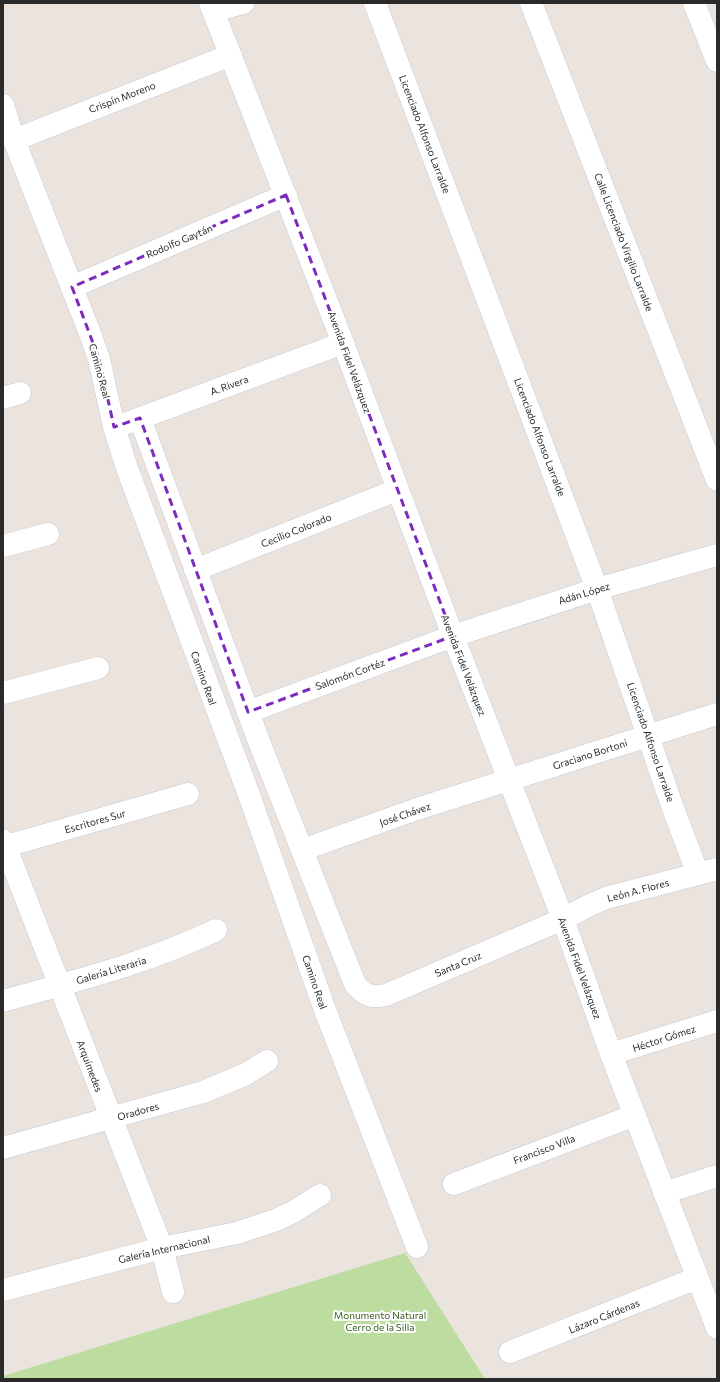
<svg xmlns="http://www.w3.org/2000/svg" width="720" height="1382" font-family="Commissioner,sans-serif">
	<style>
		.green { fill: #bddca0 }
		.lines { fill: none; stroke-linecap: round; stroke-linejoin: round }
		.minor-casing { stroke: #c5cad2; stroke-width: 23 }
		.tertiary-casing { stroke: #c5cad2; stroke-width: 23 }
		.minor { stroke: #fff; stroke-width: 22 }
		.tertiary { stroke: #fff; stroke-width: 22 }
		.marked { fill: none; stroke: #7b2cbf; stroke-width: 3; stroke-dasharray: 8 5; stroke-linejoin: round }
		.labels { text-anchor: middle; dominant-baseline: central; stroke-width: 4; stroke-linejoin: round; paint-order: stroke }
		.street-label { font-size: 10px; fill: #2a2a2a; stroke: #fff }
		.park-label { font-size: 10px; fill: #386022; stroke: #fff }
	</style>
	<rect width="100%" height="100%" fill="#ebe3de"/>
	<path class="green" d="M405,1253L485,1379H3V1376Z"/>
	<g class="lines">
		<g class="minor-casing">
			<path id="minor" d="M375,3L597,589L674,811L698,874
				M531,3L717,480
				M694,3L717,61
				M214,11L243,3
				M3,105L14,140L91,336L99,359L114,427L127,468L248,792L325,1010L417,1247
				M14,140L231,55
				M72,287L286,195
				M3,398L20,393
				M140,418L149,443L258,739L355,984C365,996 371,998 386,995L563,919L590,905L606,898L717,869
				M127,423L343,343
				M3,546L48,534
				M195,570L397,490
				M3,693L98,668
				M248,712L453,636L563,919L611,1054L717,1328
				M3,840L162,1248L173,1292
				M3,847L188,794
				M302,850L417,809L717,714
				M3,1001C75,981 148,963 216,930
				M611,1054L717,1021
				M3,1148L203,1092L246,1074L267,1061
				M454,1184L635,1115
				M664,1193L717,1176
				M3,1290L162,1248L237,1233L276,1220L293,1212L320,1195
				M510,1352L697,1278"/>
		</g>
		<g class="tertiary-casing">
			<path id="tertiary" d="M210,3L343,343L453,636L597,589L717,555"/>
		</g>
		<use href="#minor" class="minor"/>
		<use href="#tertiary" class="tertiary"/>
	</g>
	<path class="marked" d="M286,195L453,636L248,712L140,418L114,427L99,359L72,287Z"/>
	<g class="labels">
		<g class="street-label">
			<text transform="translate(122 97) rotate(-21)">Crispín Moreno</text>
			<text transform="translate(425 134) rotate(69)">Licenciado Alfonso Larralde</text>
			<text transform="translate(179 241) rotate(-23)">Rodolfo Gaytán</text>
			<text transform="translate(624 242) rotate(69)">Calle Licenciado Virgilio Larralde</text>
			<text transform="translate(350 362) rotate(70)">Avenida Fidel Velázquez</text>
			<text transform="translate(100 371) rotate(75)">Camino Real</text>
			<text transform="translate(229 385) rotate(-20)">A. Rivera</text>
			<text transform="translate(540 437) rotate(69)">Licenciado Alfonso Larralde</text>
			<text transform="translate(296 530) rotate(-22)">Cecilio Colorado</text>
			<text transform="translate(584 593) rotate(-17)">Adán López</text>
			<text transform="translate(464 665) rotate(69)">Avenida Fidel Velázquez</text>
			<text transform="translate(350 674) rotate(-20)">Salomón Cortéz</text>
			<text transform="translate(204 678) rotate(70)">Camino Real</text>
			<text transform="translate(651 742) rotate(71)">Licenciado Alfonso Larralde</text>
			<text transform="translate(590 754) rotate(-18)">Graciano Bortoni</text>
			<text transform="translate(405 814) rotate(-19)">José Chávez</text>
			<text transform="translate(95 821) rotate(-16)">Escritores Sur</text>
			<text transform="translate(638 890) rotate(-15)">León A. Flores</text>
			<text transform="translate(458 964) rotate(-23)">Santa Cruz</text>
			<text transform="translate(580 968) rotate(70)">Avenida Fidel Velázquez</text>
			<text transform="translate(111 970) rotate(-17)">Galería Literaria</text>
			<text transform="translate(315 982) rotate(71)">Camino Real</text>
			<text transform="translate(664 1038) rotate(-18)">Héctor Gómez</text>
			<text transform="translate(90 1066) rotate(69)">Arquímedes</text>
			<text transform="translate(138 1111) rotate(-16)">Oradores</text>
			<text transform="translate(544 1149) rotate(-21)">Francisco Villa</text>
			<text transform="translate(164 1249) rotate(-13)">Galería Internacional</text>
			<text transform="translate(604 1316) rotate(-22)">Lázaro Cárdenas</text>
		</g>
		<g class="park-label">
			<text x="380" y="1315">Monumento Natural<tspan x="380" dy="12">Cerro de la Silla</tspan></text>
		</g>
	</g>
	<rect width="720" height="1382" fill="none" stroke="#2a2a2a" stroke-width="8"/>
</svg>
